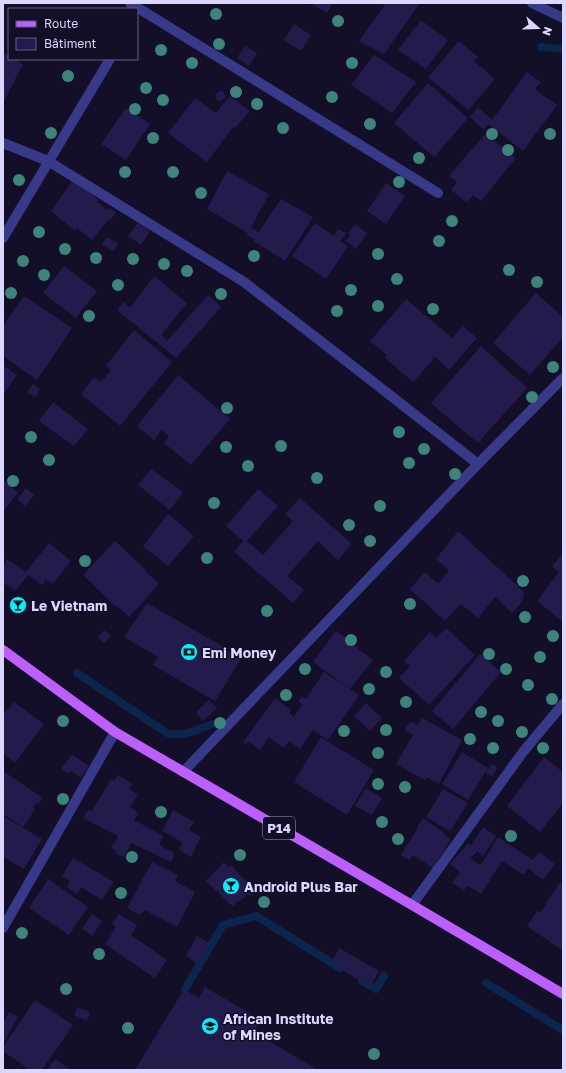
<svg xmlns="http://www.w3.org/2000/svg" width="566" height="1073" font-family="'Golos Text',sans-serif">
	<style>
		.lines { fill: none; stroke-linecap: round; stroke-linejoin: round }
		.stream { stroke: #0b254d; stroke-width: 8 }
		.building { fill: #231b4b }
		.street { stroke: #393989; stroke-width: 10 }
		.primary { stroke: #bd5fff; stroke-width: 10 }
		.tree { fill: #3d847b }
		.labels { text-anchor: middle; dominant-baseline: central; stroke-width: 3; stroke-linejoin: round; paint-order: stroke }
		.shield { fill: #130f29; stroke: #9f9cbf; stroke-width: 1 }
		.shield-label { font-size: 13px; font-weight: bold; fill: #dbd8ff }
		.poi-label { font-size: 14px; font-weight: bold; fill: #dbd8ff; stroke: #130f29; text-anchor: start }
	</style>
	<rect width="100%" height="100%" fill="#130f29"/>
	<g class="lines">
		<path class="stream" d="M541,47L563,49
			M77,673L167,733C182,738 198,729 213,724
			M362,981L376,989L384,976
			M486,983L563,1030
			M185,989L223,925L256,916L340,968"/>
	</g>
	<path class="building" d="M310,3H333L327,13Z
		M386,3H420L384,54L359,41Z
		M421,20L448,40L426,69L398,50Z
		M294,24L311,35L301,51L284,40Z
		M459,41L478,57L474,61L495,79L468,110L428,77Z
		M245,46L257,53L249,66L237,58Z
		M3,53L9,56V59H15L23,64L3,103Z
		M374,55L416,82L392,113L351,85Z
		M527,72L541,82L535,89L557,105L523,151L488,124L484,130L470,117L478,107L492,120Z
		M428,83L468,118L434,157L394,123Z
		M222,90L226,97L220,101L219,100H217L216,98L217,96L215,94Z
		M230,96L250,111L235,128L233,127L207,162L168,133L195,98L216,113Z
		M126,108L150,124L126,160L101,144Z
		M485,134L516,158L481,201L473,195L467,202L451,190L457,182L449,176Z
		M227,171L269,194L251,228L259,232L281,199L313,217L285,261L254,241L255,239L246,235L248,233L207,209Z
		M73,180L99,200L97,202L108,210L109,208L116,212L110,221L108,220L92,240L77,228L75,231L51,211Z
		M386,183L405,196L386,224L367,211Z
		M138,223L150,231L141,245L128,236Z
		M315,223L334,236L338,229L346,233L340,241L348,246L326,279L292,256Z
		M355,224L367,233L356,249L346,241L351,234L348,233Z
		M106,237L118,243L114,251L102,245Z
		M64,266L97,291L76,318L43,293Z
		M154,276L187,303L161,335L167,341L208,295L221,307L176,358L117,310L123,302L130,308Z
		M536,293L563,317V337L530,375L493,343Z
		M24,296L72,328L37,380L3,356V325Z
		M406,299L452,338L463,326L477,338L449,370L435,357L413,382L385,358L387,355L370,341Z
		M134,330L172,362L120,426L81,394L94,377L101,382L111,370L106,366Z
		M481,346L527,388L478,443L431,403Z
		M3,365L17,375L3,395Z
		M178,375L230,419L191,465L164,443L169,436L162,430L154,440L137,426Z
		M33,384L40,389L35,397L27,392Z
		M53,402L88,429L74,446L39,421Z
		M151,469L183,492L170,510L138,485Z
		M3,479L18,493L3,511Z
		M26,488L34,495L25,506L17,499Z
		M258,489L278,506L247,541L263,555L293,521L285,514L300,498L352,544L338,560L318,541L287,576L304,590L293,603L234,552L243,541L226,526Z
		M168,514L194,536L168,566L143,546Z
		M458,531L524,592L522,602L512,613L495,597L478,618L461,604L445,621L410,589L425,572L438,584L449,570L436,559Z
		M115,541L146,570L145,571L159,584L129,617L116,605L115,606L83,575Z
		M49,543L71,561L53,584L46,579L42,585L28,575L15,591L3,582V565L7,559L26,572Z
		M563,553V622L537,601L559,572L552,566Z
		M147,603L222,646L221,647L241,659L215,701L153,665L158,657L124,637Z
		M446,628L475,655L429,705L399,678L410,666L404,661L430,632L436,638Z
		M104,630L111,636L104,643L98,638Z
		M336,631L359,648L358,649L373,660L350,689L313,662Z
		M480,654L501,672L453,729L432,711Z
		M324,672L359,695L328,740L313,730L300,749L289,741L284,748L269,737L260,750L248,741L246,744L243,742L275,698L291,710L289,713L294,717L302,704L298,702L302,696L306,699Z
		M209,700L217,708L203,721L196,712Z
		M14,702L44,724L15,763L3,753V715Z
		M366,703L382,718L370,731L354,716Z
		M422,718L462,740L439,784L426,777L425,780L396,764L413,735L405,730L410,721L418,725Z
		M321,737L374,770L347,815L294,782Z
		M462,752L488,768L468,800L442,784Z
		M72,755L78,758V759L89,766L81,778L71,771L69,773L62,769V767Z
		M544,757L563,772V783L562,785L563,786V803L540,832L507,806Z
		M491,764L497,767L493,777L486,773Z
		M3,771L43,798L38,804L36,803L33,808L35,809L23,827L3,814Z
		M118,775L133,784L129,789L138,794L130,807L136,811V812L138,813L134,820L164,836L159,845L174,853L173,856H174L171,862L131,843L124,857L115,853L116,850L111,848L118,836L83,818L88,810L92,811L111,779L114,781Z
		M366,788L382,798L372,815L355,806Z
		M443,789L468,803L450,831L426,817Z
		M173,810L194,822L189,830L201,837L191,857L179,850L182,842L162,831Z
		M3,816L42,839L24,869L3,857Z
		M423,818L444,833V835L451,839L433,868L413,855L409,860L401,855L417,829L418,826Z
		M483,827L496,836L483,856L477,851L470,859L481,865L498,837L533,860L539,852L555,864L543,880L528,868L524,875L502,861L481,894L468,886L464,890L452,883L460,872L450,864L468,843L471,846Z
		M73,858L114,882L102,900L81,887L77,894L67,887L70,881L62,876Z
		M152,862L178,875L175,881L195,892L177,927L145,910L140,915L127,908Z
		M224,862L229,868L232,865L235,870L256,892L250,896L248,894L240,901H238L233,906L230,904L206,881Z
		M48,879L88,907L69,935L29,908Z
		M560,882L563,884V951L527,926L537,911L540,913Z
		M92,914L102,921L92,936L82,929Z
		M119,914L137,925L131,935L167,960L155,978L105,944L116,927L112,924Z
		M197,936L209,943L197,963L186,956Z
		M339,948L379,971L370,987L331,963Z
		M205,987L261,1020L254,1032L318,1070H135L184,989L199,998Z
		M35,1000L73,1025L42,1070H30L3,1051V1047Z
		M77,1007L90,1012L87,1021L74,1015Z
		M9,1012L18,1017L3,1044V1023Z
		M55,1059L71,1070H47Z"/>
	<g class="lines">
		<path class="street" d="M130,3L438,193
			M532,3L563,18
			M3,143L48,161L244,282L345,360L478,464
			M3,238L110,59
			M183,772L478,464L563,378
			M412,905L523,752L563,704
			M3,928L115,732"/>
		<path class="primary" d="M3,650L115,732L412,905L563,994"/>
	</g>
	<g class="tree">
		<circle cx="216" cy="14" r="6"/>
		<circle cx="338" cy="21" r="6"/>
		<circle cx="219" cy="44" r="6"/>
		<circle cx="161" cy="50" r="6"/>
		<circle cx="192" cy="63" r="6"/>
		<circle cx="352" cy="63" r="6"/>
		<circle cx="68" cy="76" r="6"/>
		<circle cx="146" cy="88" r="6"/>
		<circle cx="236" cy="92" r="6"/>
		<circle cx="332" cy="97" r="6"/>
		<circle cx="163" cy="100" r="6"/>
		<circle cx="257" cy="104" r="6"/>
		<circle cx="135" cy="109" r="6"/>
		<circle cx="370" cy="124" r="6"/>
		<circle cx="283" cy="128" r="6"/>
		<circle cx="51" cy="133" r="6"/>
		<circle cx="492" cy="134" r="6"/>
		<circle cx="550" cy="134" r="6"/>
		<circle cx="153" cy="138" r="6"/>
		<circle cx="508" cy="150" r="6"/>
		<circle cx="419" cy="158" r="6"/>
		<circle cx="125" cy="172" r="6"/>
		<circle cx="173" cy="172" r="6"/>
		<circle cx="19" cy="180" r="6"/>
		<circle cx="399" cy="182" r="6"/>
		<circle cx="201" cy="193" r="6"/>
		<circle cx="452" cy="221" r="6"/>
		<circle cx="39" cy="232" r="6"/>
		<circle cx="439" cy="241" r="6"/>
		<circle cx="65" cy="249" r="6"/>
		<circle cx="378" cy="254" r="6"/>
		<circle cx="254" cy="256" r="6"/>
		<circle cx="96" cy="258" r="6"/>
		<circle cx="133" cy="259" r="6"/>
		<circle cx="23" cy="261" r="6"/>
		<circle cx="164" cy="264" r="6"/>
		<circle cx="509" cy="270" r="6"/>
		<circle cx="187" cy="271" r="6"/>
		<circle cx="44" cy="275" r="6"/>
		<circle cx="397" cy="279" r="6"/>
		<circle cx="537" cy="282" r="6"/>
		<circle cx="118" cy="285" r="6"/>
		<circle cx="351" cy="290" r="6"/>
		<circle cx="11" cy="293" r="6"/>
		<circle cx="221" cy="294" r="6"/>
		<circle cx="378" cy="306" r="6"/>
		<circle cx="433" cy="309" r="6"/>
		<circle cx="337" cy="311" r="6"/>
		<circle cx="89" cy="316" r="6"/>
		<circle cx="553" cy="367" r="6"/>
		<circle cx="532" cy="397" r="6"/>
		<circle cx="227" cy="408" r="6"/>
		<circle cx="399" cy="432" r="6"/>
		<circle cx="31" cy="437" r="6"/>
		<circle cx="281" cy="446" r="6"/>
		<circle cx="226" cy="447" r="6"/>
		<circle cx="424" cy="449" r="6"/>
		<circle cx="49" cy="460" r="6"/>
		<circle cx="409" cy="463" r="6"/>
		<circle cx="248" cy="466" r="6"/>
		<circle cx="455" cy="474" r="6"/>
		<circle cx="317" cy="478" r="6"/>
		<circle cx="13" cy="481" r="6"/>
		<circle cx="214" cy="503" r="6"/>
		<circle cx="380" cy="506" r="6"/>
		<circle cx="349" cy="525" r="6"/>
		<circle cx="370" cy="541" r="6"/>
		<circle cx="207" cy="558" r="6"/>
		<circle cx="85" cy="561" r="6"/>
		<circle cx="523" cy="581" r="6"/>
		<circle cx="410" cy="604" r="6"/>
		<circle cx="267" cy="611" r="6"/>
		<circle cx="525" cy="617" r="6"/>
		<circle cx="553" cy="636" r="6"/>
		<circle cx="351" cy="640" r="6"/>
		<circle cx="489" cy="654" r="6"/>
		<circle cx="540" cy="657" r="6"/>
		<circle cx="305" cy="669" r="6"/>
		<circle cx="506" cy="669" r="6"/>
		<circle cx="386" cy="672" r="6"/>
		<circle cx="528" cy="685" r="6"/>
		<circle cx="369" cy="689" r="6"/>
		<circle cx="286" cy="695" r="6"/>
		<circle cx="552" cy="699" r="6"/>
		<circle cx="406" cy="702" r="6"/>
		<circle cx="481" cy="712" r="6"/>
		<circle cx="63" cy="721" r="6"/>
		<circle cx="498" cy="721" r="6"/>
		<circle cx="220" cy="723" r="6"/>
		<circle cx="386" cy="730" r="6"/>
		<circle cx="344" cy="731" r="6"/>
		<circle cx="522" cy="732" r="6"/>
		<circle cx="470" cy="739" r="6"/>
		<circle cx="493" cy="748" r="6"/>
		<circle cx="543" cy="748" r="6"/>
		<circle cx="378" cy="753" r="6"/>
		<circle cx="378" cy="784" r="6"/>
		<circle cx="405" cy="787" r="6"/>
		<circle cx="63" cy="799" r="6"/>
		<circle cx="161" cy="812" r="6"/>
		<circle cx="382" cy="822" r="6"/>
		<circle cx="511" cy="836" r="6"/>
		<circle cx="398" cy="839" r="6"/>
		<circle cx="240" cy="855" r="6"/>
		<circle cx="132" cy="857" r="6"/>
		<circle cx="121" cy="893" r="6"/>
		<circle cx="264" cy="902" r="6"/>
		<circle cx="22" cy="933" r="6"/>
		<circle cx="99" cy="954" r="6"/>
		<circle cx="66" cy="989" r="6"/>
		<circle cx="128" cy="1028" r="6"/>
		<circle cx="374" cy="1054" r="6"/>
	</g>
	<defs>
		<g id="bar-disc" transform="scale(0.9)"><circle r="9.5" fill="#04efff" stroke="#130f29"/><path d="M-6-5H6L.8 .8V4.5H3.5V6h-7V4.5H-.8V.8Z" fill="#111"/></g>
		<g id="bank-disc" transform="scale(0.9)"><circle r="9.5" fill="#04efff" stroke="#130f29"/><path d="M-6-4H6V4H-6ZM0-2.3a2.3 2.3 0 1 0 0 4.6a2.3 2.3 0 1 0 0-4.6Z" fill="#111"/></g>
		<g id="school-disc" transform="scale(0.9)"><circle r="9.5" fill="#04efff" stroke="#130f29"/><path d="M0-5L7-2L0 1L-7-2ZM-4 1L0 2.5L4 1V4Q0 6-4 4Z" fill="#111"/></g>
	</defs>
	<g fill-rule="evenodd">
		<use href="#bar-disc" x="18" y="605"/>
		<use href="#bank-disc" x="189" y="652"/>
		<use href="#bar-disc" x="231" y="886"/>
		<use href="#school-disc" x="210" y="1026"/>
	</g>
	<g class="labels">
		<rect class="shield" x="263" y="817" width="32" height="22" rx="3"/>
		<g class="shield-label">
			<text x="279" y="828">P14</text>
		</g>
		<g class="poi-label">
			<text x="31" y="605">Le Vietnam</text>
			<text x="202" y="652">Emi Money</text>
			<text x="244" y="886">Android Plus Bar</text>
			<text x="223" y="1018">African Institute<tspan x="223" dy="16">of Mines</tspan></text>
		</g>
	</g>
	<rect width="566" height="1073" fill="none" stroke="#dbd8ff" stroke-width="8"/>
	<rect x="8" y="8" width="130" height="52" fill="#130f29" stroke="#635f7f"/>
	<rect x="16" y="21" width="20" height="6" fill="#bd5fff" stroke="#635f7f"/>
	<text x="44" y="28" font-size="12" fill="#dbd8ff">Route</text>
	<rect x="16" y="38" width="20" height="12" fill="#231b4b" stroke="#635f7f"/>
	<text x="44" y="48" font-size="12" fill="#dbd8ff">Bâtiment</text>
	<g transform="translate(538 28) rotate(110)" stroke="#130f29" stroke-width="3" paint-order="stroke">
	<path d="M0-3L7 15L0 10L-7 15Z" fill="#dbd8ff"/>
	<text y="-6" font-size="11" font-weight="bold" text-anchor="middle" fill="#dbd8ff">N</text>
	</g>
</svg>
